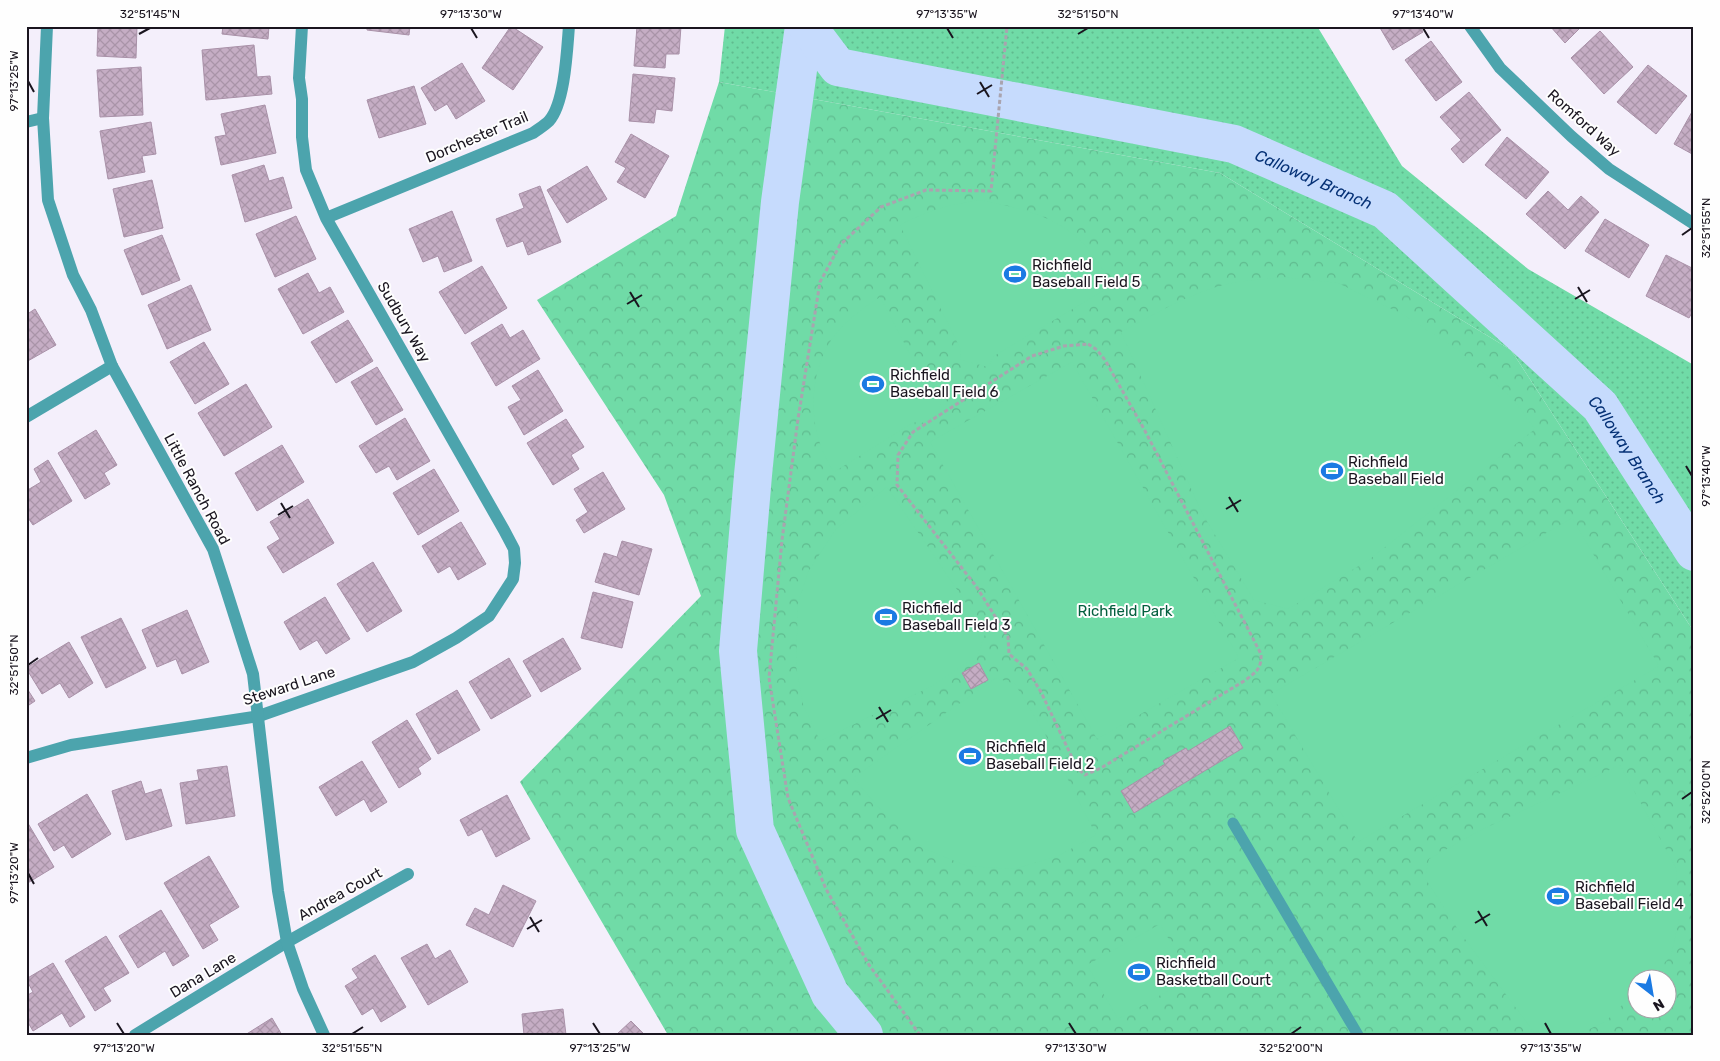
<svg xmlns="http://www.w3.org/2000/svg" width="1720" height="1061" font-family="Rubik,sans-serif">
	<style>
		.grass { fill: url(#grass-dots) }
		.park { fill: url(#park-crowns); fill-rule: evenodd }
		.garden { fill: #70dba7 }
		.lines { fill: none; stroke-linecap: round; stroke-linejoin: round }
		.river { stroke: #c6dbfd; stroke-width: 38 }
		.building { fill: url(#building-cross-hatch); stroke: #a991a8 }
		.path { stroke: #a9a4af; stroke-width: 3; stroke-dasharray: 4 2.5; stroke-linecap: butt }
		.service { stroke: #4ca4ad; stroke-width: 11 }
		.minor { stroke: #4ca4ad; stroke-width: 12 }
		.tertiary { stroke: #4ca4ad; stroke-width: 12 }
		.ticks { fill: none; stroke: #1a151f; stroke-width: 2 }
		.labels { text-anchor: middle; dominant-baseline: central; stroke-width: 4; stroke-linejoin: round; paint-order: stroke }
		.street-label { font-size: 15px; fill: #1a151f; stroke: #fefefe }
		.poi-label { font-size: 15px; fill: #1a151f; stroke: #fefefe; text-anchor: start }
		.park-label { font-size: 15px; fill: #035f3e; stroke: #fefefe }
		.water-label { font-size: 16px; font-style: italic; fill: #053176; stroke: #fefefe }
		.neatline { fill: none; stroke: #1a151f; stroke-width: 2 }
		.ticks-label { font-size: 12px; text-anchor: middle; fill: #1a151f }
	</style>
	<defs>
		<pattern id="grass-dots" width="8" height="8" patternUnits="userSpaceOnUse" patternTransform="scale(1.25)"><rect width="8" height="8" fill="#70dba7"/><path d="M2 2h.1M6 6h.1" fill="none" stroke="#60bb8f" stroke-width="1.8" stroke-linecap="round"/></pattern>
		<pattern id="park-crowns" width="20" height="18" patternUnits="userSpaceOnUse" patternTransform="scale(1.25)"><rect width="20" height="18" fill="#70dba7"/><path d="M2 6a3 3 0 1 1 6 0M12 15a3 3 0 1 1 6 0" fill="none" stroke="#60bb8f"/></pattern>
		<pattern id="building-cross-hatch" width="8" height="8" patternUnits="userSpaceOnUse" patternTransform="scale(1.25)"><rect width="8" height="8" fill="#c5adc4"/><path d="M0 0l8 8M0 8l8-8" fill="none" stroke="#a994a8"/></pattern>
	</defs>
	<rect width="100%" height="100%" fill="#f4effb"/>
	<path class="grass" d="M725,26H1317L1402,166L1528,269L1692,364L1694,368V632L1511,350L1220,173L719,82Z"/>
	<path class="park" d="M719,82L1220,173L1511,350L1694,632V1035H668L520,782L701,596L664,495L537,300L676,216ZM1638,978H1668V1008H1638Z"/>
	<path class="garden" d="M980,200C1013,207 1046,213 1073,234C1088,245 1103,270 1113,285L994,356L988,367L961,360L960,348L900,225C929,210 948,205 980,200Z
		M1283,277L1338,283L1402,314L1458,350L1512,398L1535,429L1370,559L1288,609L1254,600L1202,513L1121,332C1156,313 1197,289 1237,282C1252,280 1268,279 1283,277Z
		M880,297L922,377L932,382L942,398L938,414L920,424L914,422L834,472C809,435 807,386 827,347C839,325 860,310 880,297Z
		M1072,362L1239,658L1097,739L930,442Z
		M887,487L986,632L977,656L932,686L820,741L803,704L796,666L798,603L808,572L836,529Z
		M1572,518L1659,666L1358,842L1271,694Z
		M996,678L1015,684L1045,734L1096,835L1058,856L1014,869L967,866L925,849L889,819L853,778Z
		M1620,765L1676,868L1680,915L1671,956L1649,978H1638L1637,990L1605,1022L1576,1035H1536L1459,931L1425,878L1429,859L1479,831Z
		M1160,924L1191,978L1118,1019L1087,965Z"/>
	<g class="lines">
		<g class="river">
			<path d="M804,26L780,202L753,475L738,651L755,830L830,994L864,1035"/>
			<path id="s1" d="M807,26L838,67L1234,144L1385,210L1600,406L1694,552"/>
		</g>
	</g>
	<path class="building" d="M98,26H137L136,58L97,56Z
		M223,26H269L268,39L222,34Z
		M367,26H410L409,35L367,30Z
		M511,26L543,47L513,90L482,68Z
		M637,26H681L679,54H666L665,68L634,66Z
		M1379,26H1420L1423,32L1393,50Z
		M1550,26H1582L1565,43Z
		M1600,31L1633,67L1604,94L1571,58Z
		M1431,41L1462,82L1436,101L1405,60Z
		M254,45L257,77L270,76L272,94L206,100L202,50Z
		M462,63L485,101L456,119L447,104L435,111L421,88Z
		M1648,65L1687,96L1656,134L1617,102Z
		M141,67L143,115L100,117L97,70Z
		M633,74L675,78L672,111L656,109L654,123L629,121Z
		M414,86L426,124L379,138L367,100Z
		M1469,92L1501,130L1463,163L1451,149L1461,140L1440,117Z
		M265,105L276,153L221,165L215,137L226,135L221,114Z
		M1693,110H1694V155L1674,144Z
		M151,122L156,154L142,156L145,172L108,179L100,131Z
		M631,134L669,156L645,198L617,182L626,168L615,162Z
		M1507,137L1549,172L1526,199L1485,165Z
		M264,165L269,181L283,177L292,208L245,222L232,175Z
		M587,166L607,199L567,223L547,190Z
		M152,180L163,228L124,237L113,189Z
		M540,186L561,242L528,255L523,241L507,247L496,219L524,208L519,194Z
		M1548,191L1568,210L1581,196L1599,212L1565,249L1526,214Z
		M452,211L472,261L444,272L438,256L423,262L409,229Z
		M296,216L316,259L275,277L256,234Z
		M1605,219L1649,245L1629,278L1585,251Z
		M162,235L180,280L142,295L124,250Z
		M1666,255L1694,269V309L1689,318L1646,296Z
		M482,266L507,308L465,334L439,292Z
		M308,273L319,293L330,287L344,312L303,334L278,289Z
		M191,285L211,330L167,349L148,305Z
		M35,309L56,345L26,362V315Z
		M348,320L373,361L336,383L311,342Z
		M502,324L510,338L523,330L540,359L496,386L471,343Z
		M204,342L229,384L195,404L170,362Z
		M377,367L403,410L376,425L351,382Z
		M538,370L563,411L524,435L508,407L521,400L512,386Z
		M246,384L272,427L224,456L198,413Z
		M405,418L430,461L397,480L389,466L376,473L359,446Z
		M566,419L584,447L571,455L579,469L553,485L527,443Z
		M96,430L117,465L104,473L110,484L85,499L58,453Z
		M282,445L304,482L257,511L235,473Z
		M48,460L72,501L33,525L26,515V491L41,482L34,469Z
		M434,469L459,511L418,535L393,493Z
		M603,472L625,509L584,533L576,520L588,512L574,489Z
		M308,499L334,543L283,573L267,547L280,539L270,522Z
		M461,522L486,564L458,580L450,566L438,573L422,546Z
		M622,541L652,549L639,595L595,582L604,553L617,557Z
		M373,562L402,611L367,632L337,584Z
		M593,592L633,602L622,648L581,638Z
		M325,597L350,639L326,654L317,640L300,650L284,622Z
		M187,610L209,662L182,674L176,659L157,667L142,630Z
		M121,618L146,668L106,688L81,637Z
		M563,638L581,669L541,692L523,661Z
		M69,642L93,683L69,698L60,683L42,694L26,668Z
		M509,658L531,696L491,719L469,682Z
		M979,663L988,680L971,689L962,673Z
		M26,687L35,701L26,707Z
		M457,690L480,730L438,754L416,714Z
		M407,720L431,759L418,768L421,774L399,788L372,742Z
		M1230,726L1243,748L1134,813L1121,791L1165,764L1163,761L1186,748L1188,751Z
		M362,761L387,802L371,812L364,799L336,816L319,787Z
		M227,766L235,816L186,824L180,783L199,780L197,770Z
		M141,781L145,794L161,789L172,826L126,840L112,791Z
		M87,794L111,834L72,858L64,845L54,851L38,824Z
		M507,795L530,839L496,857L482,829L468,836L460,820Z
		M26,820L54,867L26,884Z
		M209,856L239,907L209,925L218,940L203,949L164,883Z
		M503,885L536,901L513,947L466,925L475,908L489,915Z
		M161,910L189,956L173,966L165,951L138,968L119,936Z
		M106,936L129,973L103,988L111,1001L95,1011L65,961Z
		M427,944L435,959L450,950L468,982L428,1005L401,958Z
		M375,955L406,1007L381,1022L373,1008L362,1015L345,986L358,978L352,969Z
		M53,963L85,1017L70,1027L62,1013L33,1031L26,1019V996L33,992L26,979Z
		M563,1009L566,1035H524L522,1014Z
		M272,1018L282,1035H245Z
		M631,1021L645,1035H616Z"/>
	<g class="lines">
		<path class="path" d="M1088,344L1097,350L1105,360L1144,429L1261,654C1262,669 1255,673 1244,681L1101,768L1085,775L1077,768L1041,692L1027,669L1009,654L1008,637L976,586L897,485L898,455L913,432L1032,356L1064,346Z
			M920,1035L869,965L826,889L788,798L769,678L782,540L798,419L820,282L840,245L881,207L926,190L991,191L1007,26"/>
		<path class="service" d="M1233,823L1358,1035"/>
		<path class="minor" d="M1470,26L1500,68L1571,136L1609,169L1694,224
			M26,122L43,118
			M326,218L533,133C538,129 544,126 549,121C565,103 567,50 569,26
			M26,417L112,366
			M26,758L71,745L259,716L413,662L456,638L489,616L513,579L515,563L514,549L504,530L326,218L306,170L302,137V99L299,78L302,26
			M135,1035L287,942L408,874"/>
		<path class="tertiary" d="M47,26L43,118L48,200L73,275L91,310L112,366L213,549L225,586L253,674L278,891L287,942L303,989L324,1035"/>
	</g>
	<path class="ticks" d="M471,28L477,38M947,28L953,38M1423,28L1429,38M139,34L150,28M1078,34L1088,28M28,81L34,92M980,82L989,97M977,94L992,85M1682,235L1692,228M1578,287L1587,302M630,292L639,307M1575,299L1590,290M627,304L642,295M1686,466L1692,476M1229,497L1238,512M281,503L290,518M1226,509L1241,500M278,515L293,506M28,665L38,658M879,707L888,722M876,719L891,710M1682,799L1692,792M28,873L34,884M1478,911L1487,926M530,917L539,932M1475,923L1490,914M527,929L542,920M117,1023L124,1034M593,1023L600,1034M1069,1023L1076,1034M1545,1023L1551,1034M352,1034L363,1027M1291,1034L1301,1027"/>
	<defs>
		<g id="stadium-bare" transform="scale(1.725)"><path d="M0-5a6.5 5 0 1 0 0 10a6.5 5 0 1 0 0-10ZM-3.5-1.8h7v3.6h-7Z" fill="#1b7ae3" stroke="#fefefe" stroke-width="2.5" paint-order="stroke"/></g>
	</defs>
	<g fill-rule="evenodd">
		<use href="#stadium-bare" x="1015" y="274"/>
		<use href="#stadium-bare" x="873" y="384"/>
		<use href="#stadium-bare" x="1332" y="471"/>
		<use href="#stadium-bare" x="886" y="617"/>
		<use href="#stadium-bare" x="970" y="756"/>
		<use href="#stadium-bare" x="1558" y="896"/>
		<use href="#stadium-bare" x="1139" y="972"/>
	</g>
	<g class="labels">
		<g class="street-label">
			<text transform="translate(1584 123) rotate(42)">Romford Way</text>
			<text transform="translate(477 137) rotate(-23)">Dorchester Trail</text>
			<text transform="translate(404 322) rotate(60)">Sudbury Way</text>
			<text transform="translate(197 489) rotate(62)">Little Ranch Road</text>
			<text transform="translate(289 686) rotate(-18)">Steward Lane</text>
			<text transform="translate(340 894) rotate(-29)">Andrea Court</text>
			<text transform="translate(203 975) rotate(-31)">Dana Lane</text>
		</g>
		<g class="poi-label">
			<text x="1032" y="265">Richfield<tspan x="1032" dy="17">Baseball Field 5</tspan></text>
			<text x="890" y="375">Richfield<tspan x="890" dy="17">Baseball Field 6</tspan></text>
			<text x="1348" y="462">Richfield<tspan x="1348" dy="17">Baseball Field</tspan></text>
			<text x="902" y="608">Richfield<tspan x="902" dy="17">Baseball Field 3</tspan></text>
			<text x="986" y="747">Richfield<tspan x="986" dy="17">Baseball Field 2</tspan></text>
			<text x="1575" y="887">Richfield<tspan x="1575" dy="17">Baseball Field 4</tspan></text>
			<text x="1156" y="963">Richfield<tspan x="1156" dy="17">Basketball Court</tspan></text>
		</g>
		<g class="park-label">
			<text x="1125" y="611">Richfield Park</text>
		</g>
		<g class="water-label">
			<text stroke="none"><textPath href="#s1" startOffset="542">Calloway Branch</textPath></text>
			<text stroke="none"><textPath href="#s1" startOffset="962">Calloway Branch</textPath></text>
		</g>
	</g>
	<rect width="1720" height="1061" fill="none" stroke="#fefefe" stroke-width="55"/>
	<g transform="translate(1652 994) rotate(149)"><circle r="24" fill="#fefefe" stroke="#a3a1a5"/>
	<path d="M0-4L9 19L0 12L-9 19Z" fill="#1b7ae3"/>
	<text y="-8" font-size="14" font-weight="bold" text-anchor="middle" fill="#1a151f">N</text>
	</g>
	<rect x="28" y="28" width="1664" height="1006" class="neatline"/>
	<g class="ticks-label">
		<text x="150" y="18">32°51'45"N</text>
		<text x="471" y="18">97°13'30"W</text>
		<text x="947" y="18">97°13'35"W</text>
		<text x="1088" y="18">32°51'50"N</text>
		<text x="1423" y="18">97°13'40"W</text>
		<text transform="translate(14 81) rotate(-90)" y="4">97°13'25"W</text>
		<text transform="translate(1706 228) rotate(-90)" y="4">32°51'55"N</text>
		<text transform="translate(1706 476) rotate(-90)" y="4">97°13'40"W</text>
		<text transform="translate(14 665) rotate(-90)" y="4">32°51'50"N</text>
		<text transform="translate(1706 792) rotate(-90)" y="4">32°52'00"N</text>
		<text transform="translate(14 873) rotate(-90)" y="4">97°13'20"W</text>
		<text x="124" y="1052">97°13'20"W</text>
		<text x="352" y="1052">32°51'55"N</text>
		<text x="600" y="1052">97°13'25"W</text>
		<text x="1076" y="1052">97°13'30"W</text>
		<text x="1291" y="1052">32°52'00"N</text>
		<text x="1551" y="1052">97°13'35"W</text>
	</g>
</svg>
